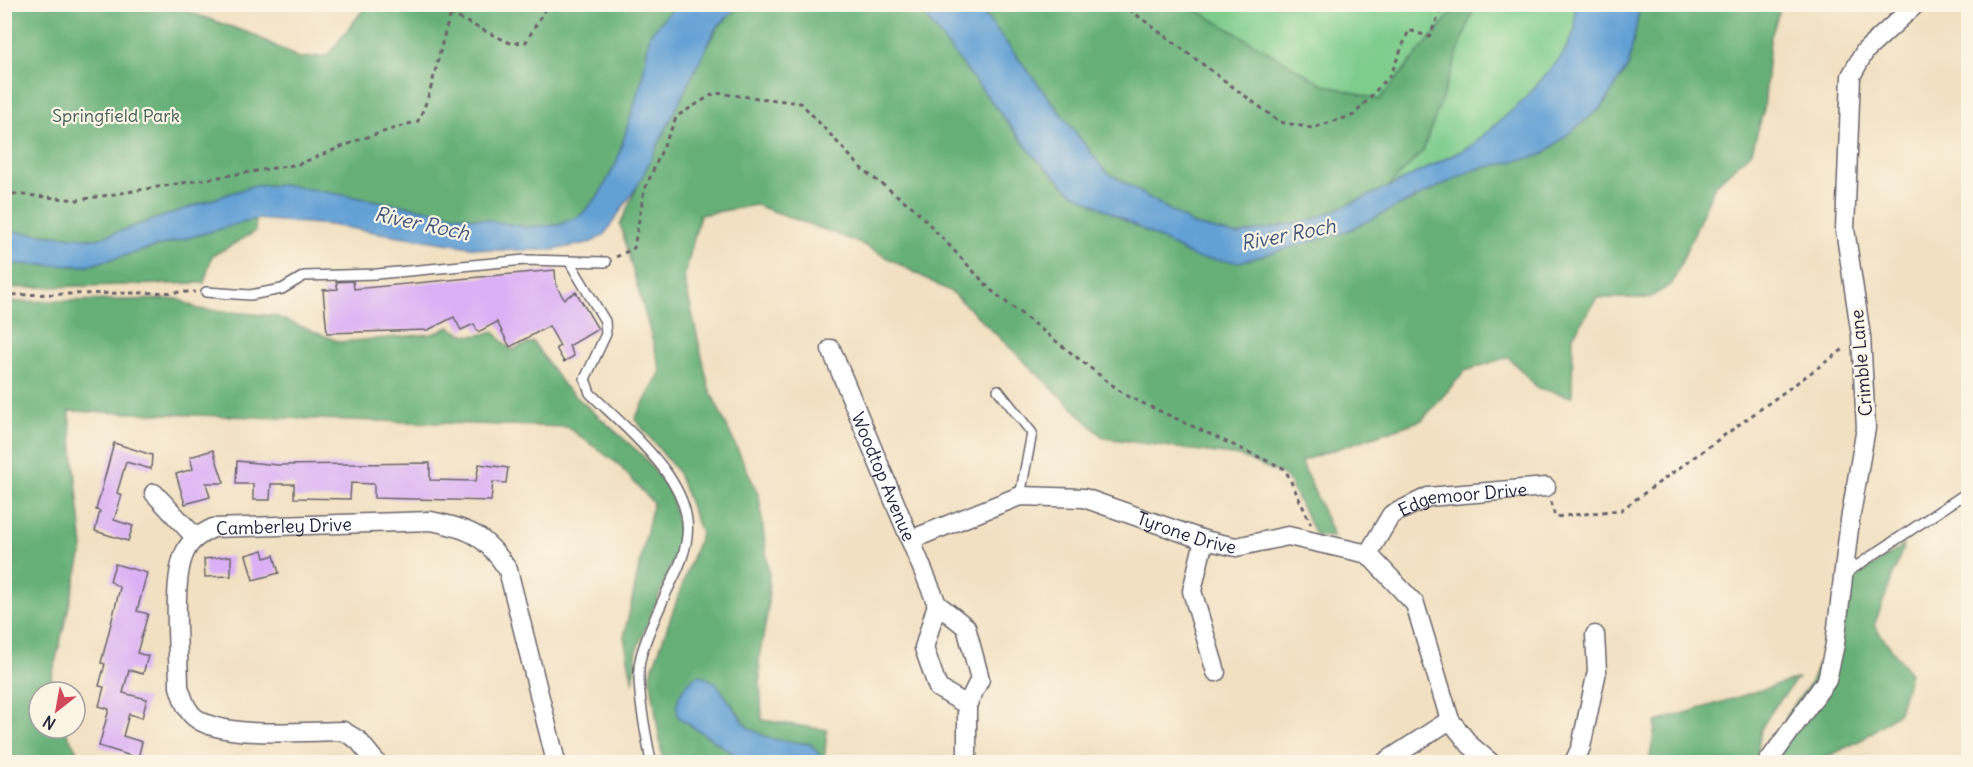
<svg xmlns="http://www.w3.org/2000/svg" width="1973" height="767" font-family="Delius,sans-serif">
	<style>
		.green { fill: #7ecd8d; stroke: #507864; stroke-width: 1.5 }
		.forest { fill: #66b078; stroke: #44695a; stroke-width: 1.5 }
		.water { fill: #63a1d5; stroke: #426288; stroke-width: 1.5 }
		.building { fill: #dbb0f5 }
		.lines { fill: none; stroke-linecap: round; stroke-linejoin: round }
		.service-casing { stroke: #6a646a; stroke-width: 12 }
		.minor-casing { stroke: #6a646a; stroke-width: 21 }
		.path { stroke: #6a646a; stroke-width: 3; stroke-dasharray: 4.5 4.5; stroke-linecap: butt }
		.service { stroke: #fff; stroke-width: 9 }
		.minor { stroke: #fff; stroke-width: 18 }
		.labels { text-anchor: middle; dominant-baseline: central; stroke-width: 4.5; stroke-linejoin: round; paint-order: stroke }
		.park-label { font-size: 18px; fill: #425e58; stroke: #fcf5e5 }
		.street-label { font-size: 18px; fill: #22223b; stroke: #fcf5e5 }
		.water-label { font-size: 20px; font-style: italic; fill: #3c5579; stroke: #fcf5e5 }
	</style>
	<rect width="100%" height="100%" fill="#fcf5e5"/>
	<filter id="ink" filterUnits="userSpaceOnUse"><feTurbulence type="fractalNoise" baseFrequency=".0167" numOctaves="2"/><feDisplacementMap in="SourceGraphic" scale="12" xChannelSelector="R" yChannelSelector="G"/><feConvolveMatrix kernelMatrix="1 2 1 2 8 2 1 2 1" color-interpolation-filters="sRGB"/></filter>
	<filter id="wash" filterUnits="userSpaceOnUse"><feTurbulence type="fractalNoise" baseFrequency=".008" numOctaves="4" result="noise"/><feDisplacementMap in="SourceGraphic" scale="24" xChannelSelector="R" yChannelSelector="G"/><feGaussianBlur stdDeviation="1.35" result="paint"/><feColorMatrix in="noise" values="0 0 0 0 0 0 0 0 0 0 0 0 0 0 0 0 0 1.4 0 .05"/><feComposite in="paint" operator="in"/></filter>
	<g filter="url(#wash)">
		<rect width="100%" height="100%" fill="#f1e0c1"/>
		<path class="green" d="M977,5H1575V30L1562,56L1522,102L1471,146L1387,188L1314,219Z"/>
		<path class="forest" d="M5,5H169L252,34L299,58L327,56L367,5H676L650,34L642,80L616,164L599,195L581,215L559,225L526,227L286,185L252,186L97,239L5,231Z
			M740,5H916L1034,156L1070,191L1196,258L1345,232L1473,170L1542,155L1603,106L1629,64L1640,5H1781L1770,40L1764,109L1752,151L1715,185L1672,284L1649,298H1597L1573,336L1572,397L1538,388L1508,357L1465,371L1422,420L1301,461L1334,537L1316,536L1286,476L1239,456L1104,438L953,293L858,242L756,205L700,215L684,278L709,388L759,496L769,576L768,610L759,658L762,720L827,730L824,762H820V755L810,744L771,739L748,728L732,704L678,716L746,762H663L650,675L701,533L677,471L635,419L661,371L620,224L664,128L717,28Z
			M977,5H1188L1323,84L1379,100L1458,5H1475L1423,151L1387,188L1314,219L1237,235L1194,225L1105,171Z
			M256,219L255,232L212,256L204,283L5,288L4,264L87,266Z
			M178,299L198,309L275,316L340,342L432,334L449,327C466,337 474,338 493,331L511,350L533,342L564,386L642,455L670,491L681,542L637,649L633,684L624,637L653,503L618,464L567,427L69,411L83,548L48,692H39V728H64L83,762H5L4,302Z
			M1904,545L1874,626L1910,673L1899,712L1863,739L1817,762H1779L1786,715L1810,684L1825,650L1839,589Z
			M1797,679L1773,709L1761,729L1756,762H1649L1656,722Z"/>
		<path class="water" d="M676,5H740L716,28L638,185L604,235L592,242L553,250H489L330,225L256,219L87,266L5,264V231L97,239L252,186L286,185L526,227L559,225L581,215L599,195L616,164L642,80L650,34Z
			M916,5H977L1105,171L1194,225L1237,235L1314,219L1387,188L1471,146L1522,102L1562,56L1575,30V5H1640L1629,64L1603,106L1542,155L1473,170L1345,232L1240,262L1196,258L1070,191L1034,156Z
			M699,674L716,683L748,728L771,739L810,744L820,755V762H746L678,717C674,697 683,685 699,674Z"/>
		<g id="blocks">
			<path class="building" d="M555,270L556,285L564,299L576,292L598,329L569,346L574,356L564,362L556,348L560,346L549,326L510,347L497,322L478,332L474,324L461,330L454,317L428,330L327,333L323,290L338,289L336,282L353,281L354,289Z
				M114,443L152,455L151,469L126,462L117,493L122,495L114,520L133,526L128,541L95,531L100,511L96,510Z
				M213,450L224,483H206L210,497L185,504L176,474L193,469L190,457Z
				M237,461L278,465L430,463V480L476,481L479,464L508,468L506,483L493,482L491,501L374,498V484L351,483L350,499L294,498V484H271L270,500H253V484H236Z
				M263,550L265,558L274,555L279,573L253,580L246,555Z
				M231,556V576L205,577L204,559Z
				M115,564L147,573L137,611L148,614L137,653L148,656L143,674L129,670L123,693L147,699L142,718L129,714L123,736L142,742L138,758L99,746L109,709L99,706L104,687L99,686L105,664L101,663L120,588L110,581Z"/>
		</g>
	</g>
	<g filter="url(#ink)">
		<use href="#blocks" fill-opacity="0" stroke="#6a646a" stroke-width="1.5"/>
		<g class="lines">
			<g class="service-casing">
				<path id="service" d="M569,261L605,321L606,334L585,379L590,393C625,428 694,481 687,536C685,556 676,573 667,591C659,610 640,648 639,668C638,698 646,733 651,762
					M206,292L250,295L282,289L304,276L377,274L525,260L606,262
					M998,390L1032,433L1020,496
					M1843,575L1968,492"/>
			</g>
			<g class="minor-casing">
				<g id="minor">
					<path id="s1" d="M831,349L937,604L966,627L980,679L967,705"/>
					<path d="M154,493L195,537"/>
					<path id="s2" d="M910,540L1020,496L1084,498L1204,540L1236,547L1288,536L1368,554L1415,604L1450,720L1470,745L1490,762"/>
					<path d="M1204,540L1192,591L1216,672"/>
					<path id="s3" d="M1368,554L1391,515L1428,497L1546,487"/>
					<path d="M937,604L924,648L938,688L967,705V762"/>
					<path id="s4" d="M376,762L358,740L343,731C306,731 226,739 197,719C186,712 183,698 179,687C179,652 171,581 185,552C191,539 201,534 213,528L431,521C471,529 486,536 508,570L556,762"/>
					<path d="M1385,762L1450,720"/>
					<path d="M1574,762L1581,747L1597,671L1595,635"/>
					<path d="M1768,762L1827,680L1835,644L1850,520L1866,428L1861,336L1845,229L1851,76L1865,51L1916,4"/>
				</g>
			</g>
			<path class="path" d="M1122,4L1280,122L1312,128L1354,115L1391,74L1409,30L1429,37L1444,4
				M315,5L316,4
				M450,14L510,43L526,42L548,4
				M4,193L78,200L299,164L361,139L418,121C437,84 438,42 455,4
				M616,257L634,248L644,191L677,116L715,93L801,103L863,170L914,208L992,291L1125,395L1285,469L1311,524
				M4,295L195,292
				M1551,502L1555,517L1621,510L1845,348"/>
			<use href="#service" class="service"/>
			<use href="#minor" class="minor"/>
		</g>
	</g>
	<g class="labels">
		<g class="park-label">
			<text x="116" y="115">Springfield Park</text>
		</g>
		<g class="street-label">
			<text transform="translate(1861 363) rotate(-95)">Crimble Lane</text>
			<text stroke="none"><textPath href="#s1" startOffset="138">Woodtop Avenue</textPath></text>
			<text stroke="none"><textPath href="#s3" startOffset="120">Edgemoor Drive</textPath></text>
			<text stroke="none"><textPath href="#s4" startOffset="476">Camberley Drive</textPath></text>
			<text stroke="none"><textPath href="#s2" startOffset="291">Tyrone Drive</textPath></text>
		</g>
		<g class="water-label">
			<text transform="translate(422 223) rotate(12)">River Roch</text>
			<text transform="translate(1288 234) rotate(-11)">River Roch</text>
		</g>
	</g>
	<rect width="1973" height="767" fill="none" stroke="#fcf5e5" stroke-width="24"/>
	<g transform="translate(57 710) rotate(211)"><circle r="28" fill="#fcf5e5" stroke="#a5a1a1" stroke-width="1.5"/>
	<path d="M0-4.5L10 22L0 15L-10 22Z" fill="#d1495b"/>
	<text y="-9" font-size="16" font-weight="bold" text-anchor="middle" fill="#22223b">N</text>
	</g>
</svg>
